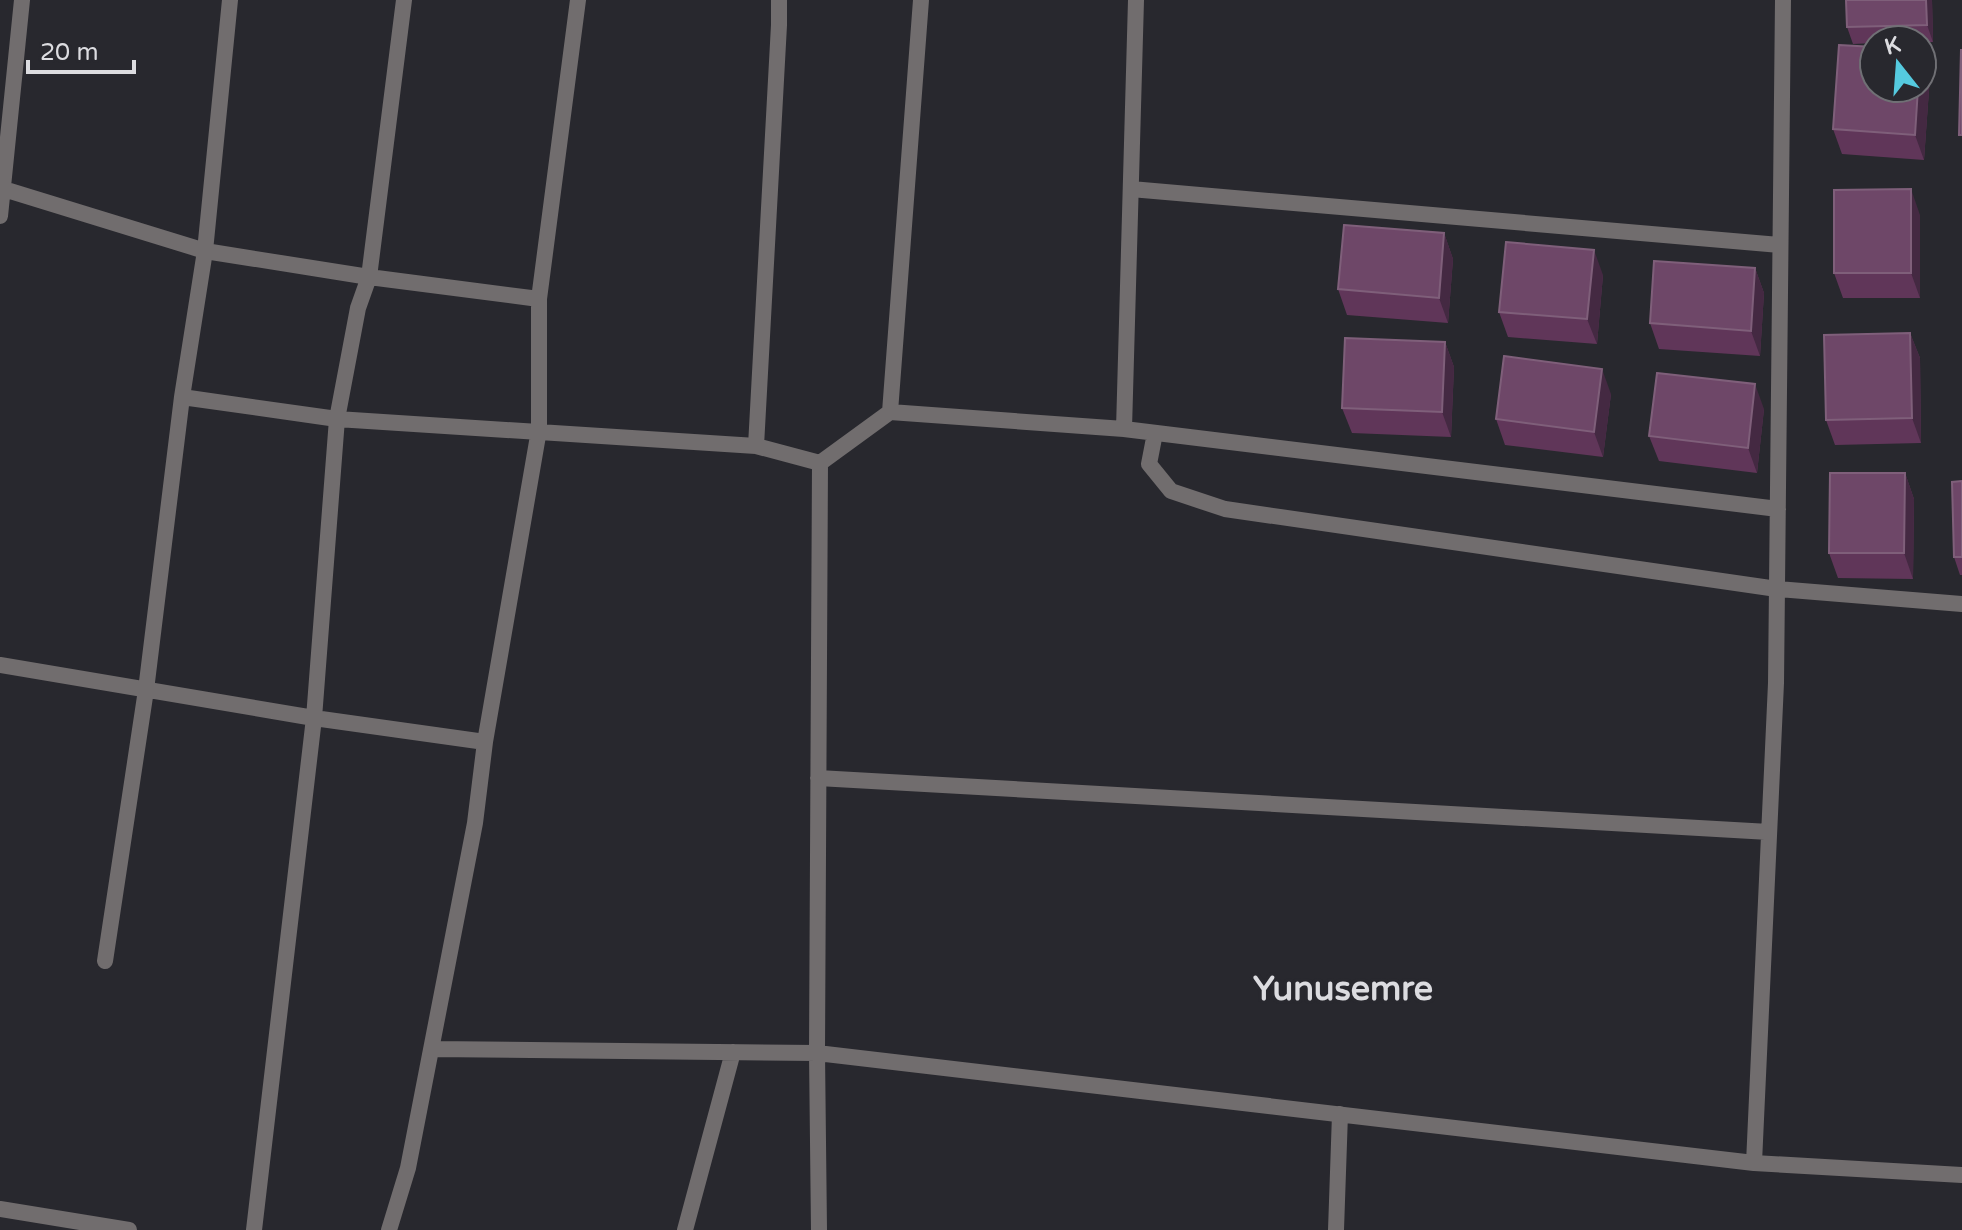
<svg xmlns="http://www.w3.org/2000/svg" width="1962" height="1230" font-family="'Varela Round',sans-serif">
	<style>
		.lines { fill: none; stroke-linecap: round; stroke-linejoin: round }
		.minor { stroke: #716d6e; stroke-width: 16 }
		.wall { fill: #603659 }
		.shaded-wall { fill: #442942 }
		.building { fill: #6e4768; stroke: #7f5f7a; stroke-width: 2 }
		.labels { text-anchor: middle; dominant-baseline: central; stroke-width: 7; stroke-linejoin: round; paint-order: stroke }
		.district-label { font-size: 34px; font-weight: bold; fill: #dcdce0; stroke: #28282e }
	</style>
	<rect width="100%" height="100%" fill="#28282e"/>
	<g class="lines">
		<path class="minor" d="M0,188L205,251L369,277L539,299
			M1131,189L1780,245
			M0,216L22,0
			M182,397L337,419L756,446L820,463L817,1053L819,1230
			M890,412L921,0
			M1124,429L1136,0
			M1155,433L1149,464L1171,491L1225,509L1777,589L1962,604
			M756,446L779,25V0
			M820,463L890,412L1124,429L1778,509
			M0,665L314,718L485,742
			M818,778L1769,832
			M105,961L146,690L182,397L205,251L230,0
			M432,1049L817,1053L1754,1163L1962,1175
			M1754,1163L1776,683L1783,0
			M0,1209L129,1230
			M254,1230L314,718L337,419L358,308L369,277L404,0
			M389,1230L408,1168L475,823L485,742L539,430V299L578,0
			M685,1230L733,1052
			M1336,1230L1340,1114"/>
	</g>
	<path class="wall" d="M1846,0H1932L1933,42H1922V40H1874V43L1853,44L1847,27Z
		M1930,76L1924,160L1842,154L1833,129Z
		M1920,215V298H1843L1834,273Z
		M1444,233L1453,259L1448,323L1347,315L1338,289Z
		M1755,268L1764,293L1760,356L1659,349L1650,323Z
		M1603,275L1597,344L1508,337L1499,312Z
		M1910,333L1920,358L1921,443L1835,445L1826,420Z
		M1445,342L1454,367L1451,437L1352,433L1342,408Z
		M1611,394L1603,457L1505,445L1496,419Z
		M1764,409L1757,473L1659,461L1649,436Z
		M1905,473L1914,499L1913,579L1838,578L1829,553Z
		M1962,481V575H1960L1954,557Z"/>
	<path class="shaded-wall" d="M1926,0H1932L1933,42L1927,25Z
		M1922,53L1930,76L1924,160L1915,135L1918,88H1922Z
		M1911,189L1920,215V298L1911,273Z
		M1444,233L1453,259L1448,323L1439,298Z
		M1594,250L1603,275L1597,344L1587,319Z
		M1755,268L1764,293L1760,356L1751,331Z
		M1910,333L1920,358L1921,443L1912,418Z
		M1445,342L1454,367L1451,437L1442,412Z
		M1602,369L1611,394L1603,457L1594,432Z
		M1755,384L1764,409L1757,473L1748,448Z
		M1905,473L1914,499L1913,579L1904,553Z"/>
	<path class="building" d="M1846,0H1926L1927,25L1847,27Z
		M1839,45L1874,47V88H1918L1915,135L1833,129Z
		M1961,50H1962V135H1959Z
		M1911,189V273H1834V190Z
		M1344,225L1444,233L1439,298L1338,289Z
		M1506,242L1594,250L1587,319L1499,312Z
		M1654,261L1755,268L1751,331L1650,323Z
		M1910,333L1912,418L1826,420L1824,335Z
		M1345,338L1445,342L1442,412L1342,408Z
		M1504,356L1602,369L1594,432L1496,419Z
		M1657,373L1755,384L1748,448L1649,436Z
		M1830,473H1905L1904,553H1829Z
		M1962,481V557H1954L1952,482Z"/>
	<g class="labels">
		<g class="district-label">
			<text x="1343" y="989">Yunusemre</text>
		</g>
	</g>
	<g transform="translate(1898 64) rotate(343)"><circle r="38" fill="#28282e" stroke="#707075" stroke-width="2"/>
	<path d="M0-6L14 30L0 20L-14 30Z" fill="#55cadf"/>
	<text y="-12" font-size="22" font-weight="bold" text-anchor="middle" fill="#dcdce0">K</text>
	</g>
	<path d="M28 60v12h106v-12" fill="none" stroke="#dcdce0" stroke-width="4"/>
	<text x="40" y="60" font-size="24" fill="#dcdce0" stroke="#28282e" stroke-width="6" paint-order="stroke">20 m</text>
</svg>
